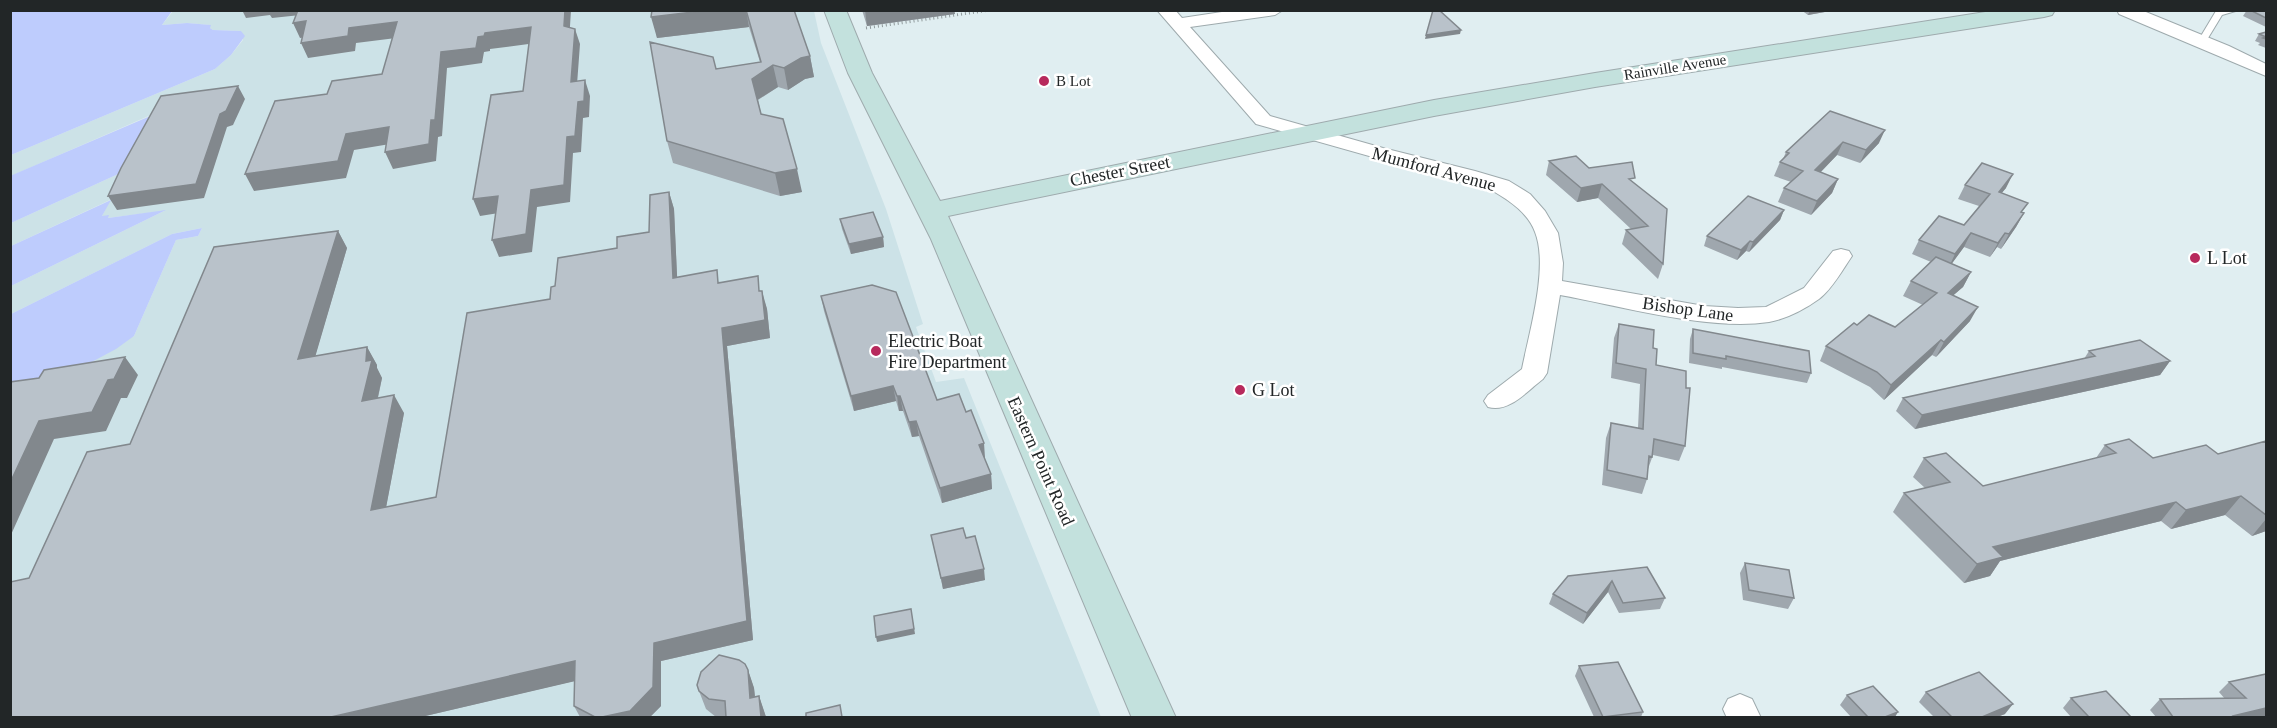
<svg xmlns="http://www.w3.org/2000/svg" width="2277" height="728" font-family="'Times New Roman',serif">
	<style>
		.built { fill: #cce2e7 }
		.water { fill: #beccfd }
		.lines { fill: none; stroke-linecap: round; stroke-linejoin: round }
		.service-casing { stroke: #9eaaad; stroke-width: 2 }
		.minor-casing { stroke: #9eaaad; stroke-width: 2 }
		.secondary-casing { stroke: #9eaaad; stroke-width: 2 }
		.path { stroke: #909a9c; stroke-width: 3; stroke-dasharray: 1 3; stroke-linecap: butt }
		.service { fill: #fff; fill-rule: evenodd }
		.minor { fill: #fff; fill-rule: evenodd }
		.secondary { fill: #c3e1dd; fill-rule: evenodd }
		.wall { fill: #9fa7ae }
		.shaded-wall { fill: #82888d }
		.building { fill: #b9c2ca; stroke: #82888d; stroke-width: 1.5 }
		.poi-dot { fill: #b7295c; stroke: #fff; stroke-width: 2 }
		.labels { text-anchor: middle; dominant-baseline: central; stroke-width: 5; stroke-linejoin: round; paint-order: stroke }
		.far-street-label { font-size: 15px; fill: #222627; stroke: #fff }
		.far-poi-label { font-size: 15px; fill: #222627; stroke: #fff; text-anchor: start }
		.street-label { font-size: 18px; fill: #222627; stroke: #fff }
		.poi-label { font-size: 18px; fill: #222627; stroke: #fff; text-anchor: start }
	</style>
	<rect width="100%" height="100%" fill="#e0eef1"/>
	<path class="built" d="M173,11H814L821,43L886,209L923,324L916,327L936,382L964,378L1101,717H11V398L134,336L176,240L198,236L202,228L172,234L11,314V286L164,211L107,218L102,216L110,200L11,246V223L127,170L160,111L11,176V155L215,69L231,55L243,40L241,31L213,30L210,28V25L187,23L162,25Z"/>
	<path class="water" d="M11,10L172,11L162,25L187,23L211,25L210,28L213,30L241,31L245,36L231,55L215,69L11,155Z
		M162,111L127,170L11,223L10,176Z
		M111,200L102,216L109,215L108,218L166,210L11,286V246Z
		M202,228L198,236L176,240L134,336L116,349L86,365L11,398V314L172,234Z"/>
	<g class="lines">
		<g class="service-casing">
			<path id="service" d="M2239,10L2222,15L2205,43H2199L2198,41L2216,11Z"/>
		</g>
		<g class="minor-casing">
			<path id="minor" d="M1157,10H1175L1182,18L1235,10H1283L1275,15L1190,27L1270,116L1383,148L1475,171L1509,181L1530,194L1545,211L1558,233L1563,263L1562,281L1704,306L1738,308L1766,307L1804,288L1833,251L1841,249L1849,251L1852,256C1843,269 1832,289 1819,299C1805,309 1786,319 1769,322C1708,331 1621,306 1560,295L1547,373L1543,379C1527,391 1509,413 1488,407L1484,401L1488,395L1522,369C1529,333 1549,267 1535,232C1528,213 1510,201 1493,191L1256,124Z
				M2117,10H2141L2229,46L2266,64V76L2119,14Z
				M1740,694L1752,699L1761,718H1727L1723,709L1728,699Z"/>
		</g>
		<g class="secondary-casing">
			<path id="secondary" d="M824,10H846L872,73L940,201L1434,100L1595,73L1998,10H2055L2052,15L2044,17L1595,87L1434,116L948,216L1176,718H1132L931,239L848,73Z"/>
		</g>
		<path class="path" d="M866,28L990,10"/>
		<use href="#service" class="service"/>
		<use href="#minor" class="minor"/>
		<use href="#secondary" class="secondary"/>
	</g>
	<path class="wall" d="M652,10H794L810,56L814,77L805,79L788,90L778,87L758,100L761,114L802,192L780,196L673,163L667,141L716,69L760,62L749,27L657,38Z
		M862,10H954L955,14L867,26Z
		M1801,10H1836L1808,15Z
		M2247,10H2266V27L2243,16Z
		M2266,32V48L2258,45L2260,43L2255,41L2259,34Z
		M1830,111L1879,143L1860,163L1837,155L1820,173L1838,179L1832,193L1811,215L1778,202L1784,188L1791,182L1774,176L1780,162L1783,159L1786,152Z
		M1549,161L1589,168L1633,182L1663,264L1658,279L1622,244L1626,230L1631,229L1598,198L1577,202L1546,175Z
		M1965,185L2006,188L2001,193L2028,203L2022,212L2024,213L2016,227L2001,249L1997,247L1990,257L1964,247L1951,264L1971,272L1963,287L1953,295L1970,321L1936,357L1932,355L1884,400L1870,387L1820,361L1826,346L1857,325L1895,327L1923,305L1903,296L1911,281L1931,262L1912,254L1919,240L1964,225L1979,206L1958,199Z
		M669,192L674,209L677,277L721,282L761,291L767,309L770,338L727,346L753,640L661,661V706L650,717H580L574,706V681L421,717L29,578L130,444L338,231L347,248L315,356L367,347L377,365V368L382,378L378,398L404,413L386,507L436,497L550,299L555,286L617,248L649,232Z
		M1784,210L1780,220L1749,252L1746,251L1737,260L1704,246L1707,236Z
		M840,219L883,237L884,247L851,254L842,229Z
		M821,296L937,400L985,458L984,459L991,474L992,489L942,503L919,436L912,437L903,411H899L896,401L854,411L824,311Z
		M1619,324L1653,348L1656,365L1685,446L1679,461L1653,455L1648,469L1647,479L1642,494L1602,485L1606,438L1611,423L1638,428L1640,384L1611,378L1614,338Z
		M1693,329L1811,373L1807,383L1722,367V369L1689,363L1690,339Z
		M2089,351L2170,361L2160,375L1915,429L1896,411L1903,398L2084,359Z
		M2266,441V531L2252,536L2225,515L2171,529L2161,521L2000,561L1990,576L1964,583L1893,512L1904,493L1925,488L1913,477L1924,458L1983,486L2096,458L2105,445L2153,458L2218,454Z
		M931,535L966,538L985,580L943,589Z
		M1745,563L1794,598L1788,609L1743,600L1740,573Z
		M1647,567L1665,598L1660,609L1619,613L1608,592L1583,624L1549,604L1553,594Z
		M1579,666L1643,712L1641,717H1594L1575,676Z
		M748,670L754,688L755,697L759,696L766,717H716L706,709L699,691Z
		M2266,674V716L2260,717H2156L2150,710L2160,699H2225L2219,692L2229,682Z
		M1926,692L2005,714L1997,717H1934L1919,702Z
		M1847,695L1895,717H1851L1840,705Z
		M2071,698L2131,717H2071L2063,708Z"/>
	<path class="shaded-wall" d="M242,10H308L310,14L272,18L270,15L246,18Z
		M565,10H571L569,42L564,26Z
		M710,10H746L749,27L657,38L651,17Z
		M865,10H954L955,14L867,26Z
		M1810,10H1836L1808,15Z
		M306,21L313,36L300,38L293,23Z
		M397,22L404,37L356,43L355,51L308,58L301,43L349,28Z
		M531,27L536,43L490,49V51L484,52L482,63L447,68L442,136L438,137L436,161L393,169L385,152L431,120L441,52L485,33Z
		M575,29L580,44L576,98L571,82Z
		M1461,30L1460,34L1425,39L1426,35Z
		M810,56L814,77L805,79L788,90L784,68L801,58Z
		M773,65L778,87L757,100L752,79Z
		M585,80L590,96L589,117L583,118L581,152L573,153L570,202L537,207L532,252L499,257L492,240L531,190L578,102Z
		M238,86L245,99L233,125L227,127L204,198L117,210L108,196Z
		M389,127L396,143L354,150L346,178L254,191L245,174L346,134Z
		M1885,130L1879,143L1860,163L1866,150Z
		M1843,142L1837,155L1809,184L1815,170Z
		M797,169L802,192L780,196L775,173Z
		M2013,174L2006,188L1991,206L1999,192Z
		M1838,179L1832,193L1811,215L1817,201Z
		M1602,184L1598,198L1577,202L1581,188Z
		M669,192L674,209L678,296L673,278Z
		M498,196L505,212L480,216L473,199Z
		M1784,210L1780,220L1749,252L1753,242Z
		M2024,213L2016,227L2001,249L2009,234Z
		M338,231L347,248L309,378L298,359Z
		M1971,233L1964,247L1948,269L1955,254Z
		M2005,233L1997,247L1990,257L1998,243Z
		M883,237L884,247L851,254L849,244Z
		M1750,241L1746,251L1737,260L1741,250Z
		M1971,272L1963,287L1940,307L1948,293Z
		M762,291L767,309L770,338L727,346L753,640L661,661V706L650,717H602L654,643L722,328Z
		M1978,307L1970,321L1936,357L1944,342Z
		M1941,340L1932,355L1884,400L1891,385Z
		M367,347L377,365V368L382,378L373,419L362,401Z
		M125,357L138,375L127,398H121L106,431L54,439L10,537V483L39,421L108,380Z
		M2170,361L2160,375L1915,429L1922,415Z
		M893,386L896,401L854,411L851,396Z
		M394,395L404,413L382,529L371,510Z
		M897,396H900L903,411H899Z
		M916,421L919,436L912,437L909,422Z
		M984,443L985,458L980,460L979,445Z
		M991,474L992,489L942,503L940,488Z
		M2241,496L2225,515L2171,529L2186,510Z
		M2176,502L2161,521L2000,561L1990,576L1964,583L1977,564L1993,547Z
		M2266,519V531L2252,536Z
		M984,569L985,580L943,589L941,578Z
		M1612,581L1608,592L1583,624L1587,613Z
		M911,609L915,634L877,642L876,637Z
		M575,661L584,679L421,717H331Z
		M748,670L754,688L757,716L750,698Z
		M759,696L766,717H761Z
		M2013,704L2005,714L1997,717H1981Z
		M2266,708V716L2260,717H2232L2233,716Z
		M1898,712L1895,717H1885Z"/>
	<path class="building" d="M298,10H565L564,26L575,29L571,82L585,80L584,101L578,102L575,136L567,137L564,185L531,190L526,234L492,240L498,196L473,199L491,95L523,91L531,27L485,33L484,36L478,37L476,48L441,52L435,120H431L429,144L385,152L389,127L346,134L338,161L245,174L275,101L327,94L332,81L382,74L397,22L349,28L348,36L301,43L306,21L293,23Z
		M652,10H710L651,17Z
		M746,10H794L810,56L801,58L784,68L773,65L752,79L761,114L783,119L797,169L775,173L667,141L650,42L713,57L716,69L761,62Z
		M1433,10H1439L1461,30L1426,35Z
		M2250,10H2266V18Z
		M2266,32V39L2263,38L2266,37L2259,34Z
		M238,86L226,111L220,114L196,184L108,196L121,168L161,96Z
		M1830,111L1885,130L1866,150L1843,142L1815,170L1838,179L1817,201L1784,188L1803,171L1780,162L1789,153L1786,152Z
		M1576,156L1589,168L1632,162L1635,178L1629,179L1667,209L1663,264L1626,230L1648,226L1602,184L1581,188L1549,161Z
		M1982,163L2013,174L1999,192L2028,203L2021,212L2024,213L2009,234L2005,233L1998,243L1971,233L1955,254L1919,240L1939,216L1964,225L1990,194L1965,185Z
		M669,192L673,278L717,270L718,283L758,276L759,291H762L765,320L722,328L747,621L654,643L653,687L630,711L602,717H595L574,706L575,661L331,717H10V582L29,578L87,452L130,444L214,247L338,231L298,359L367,347L366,361L372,360L362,401L394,395L371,510L436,497L467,313L550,299L551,287L555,286L558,258L617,248V237L649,232L650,195Z
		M1748,196L1784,210L1753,242L1750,241L1741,250L1707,236Z
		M873,212L883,237L849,244L840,219Z
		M1936,257L1971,272L1948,293L1978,307L1944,342L1941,340L1891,385L1877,372L1826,346L1854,323L1857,325L1869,315L1895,327L1937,293L1911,281Z
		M872,285L896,292L937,400L959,394L966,412L971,410L984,443L979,445L991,474L940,488L916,421L909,422L900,396H897L893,386L851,396L821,296Z
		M1619,324L1654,330L1653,348L1657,349L1656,365L1686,371V388H1690L1685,446L1654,439L1652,457L1649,456L1647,479L1607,470L1611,423L1643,429L1646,369L1616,363Z
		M1693,329L1809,351L1811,373L1726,356V359L1693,353Z
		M2140,340L2170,361L1922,415L1903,398L2095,356L2089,351Z
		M125,357L114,379L108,380L92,412L39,421L10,483V382L39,378L44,370Z
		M2129,439L2153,458L2206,445L2218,454L2266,441V515L2241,496L2186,510L2176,502L1993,547L2003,557L1977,564L1904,493L1950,482L1924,458L1946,453L1983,486L2116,453L2105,445Z
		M963,528L966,538L975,536L984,569L941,578L931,535Z
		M1745,563L1789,570L1794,598L1749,590Z
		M1647,567L1665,598L1623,603L1612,581L1587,613L1553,594L1568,576Z
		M911,609L914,629L876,637L874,616Z
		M719,655L739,660L745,664L748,670L750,698L759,696L761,717H726L725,701L709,699L699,691L697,685L701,672Z
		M1618,662L1643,712L1603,717L1579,666Z
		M1979,672L2013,704L1982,717H1952L1926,692Z
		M2266,674V708L2233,716L2234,717H2173L2160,699L2246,698L2229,682Z
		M1873,686L1898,712L1885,717H1868L1847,695Z
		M2106,691L2131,717H2089L2071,698Z
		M840,705L842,717H806V713Z"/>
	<g class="poi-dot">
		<circle cx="1044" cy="81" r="6"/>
		<circle cx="2195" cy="258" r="6"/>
		<circle cx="876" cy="351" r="6"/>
		<circle cx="1240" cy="390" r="6"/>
	</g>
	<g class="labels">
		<g class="far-street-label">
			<text transform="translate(1675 67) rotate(-9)">Rainville Avenue</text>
		</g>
		<g class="far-poi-label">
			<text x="1056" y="81">B Lot</text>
		</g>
		<g class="street-label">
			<text transform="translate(1434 169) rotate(15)">Mumford Avenue</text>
			<text transform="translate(1120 171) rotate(-11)">Chester Street</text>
			<text transform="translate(1688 309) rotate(8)">Bishop Lane</text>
			<text transform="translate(1041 461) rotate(66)">Eastern Point Road</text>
		</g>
		<g class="poi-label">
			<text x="2207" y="258">L Lot</text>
			<text x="888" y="341">Electric Boat<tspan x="888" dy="21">Fire Department</tspan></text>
			<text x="1252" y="390">G Lot</text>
		</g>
	</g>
	<rect width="2277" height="728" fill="none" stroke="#222627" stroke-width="24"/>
</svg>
